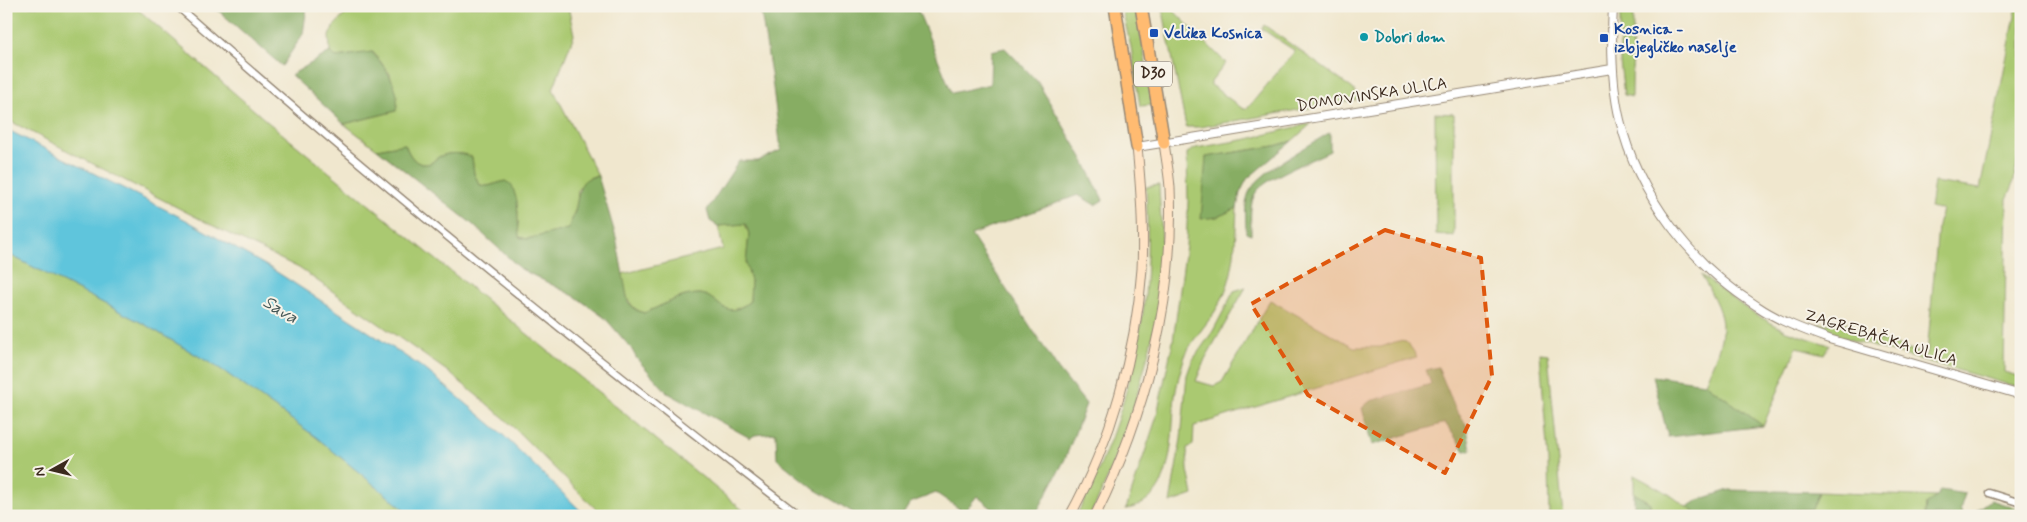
<svg xmlns="http://www.w3.org/2000/svg" width="2027" height="522" font-family="Mynerve,sans-serif">
	<style>
		.green { fill: #aac971; stroke: #727a48 }
		.forest { fill: #87ad63; stroke: #616c40 }
		.water { fill: #5fc5dc; stroke: #4d787d }
		.lines { fill: none; stroke-linecap: round; stroke-linejoin: round }
		.minor-casing { stroke: #968876; stroke-width: 9 }
		.tertiary-casing { stroke: #968876; stroke-width: 10 }
		.secondary-casing { stroke: #968876; stroke-width: 11 }
		.trunk-casing { stroke: #968876; stroke-width: 14 }
		.minor { stroke: #fff; stroke-width: 6 }
		.tertiary { stroke: #fff; stroke-width: 8 }
		.secondary { stroke: #ffe4c6; stroke-width: 9 }
		.trunk { stroke: #ffbb71; stroke-width: 11 }
		.marked { fill: #df570d; fill-opacity: 0.2; stroke: #df570d; stroke-width: 4; stroke-dasharray: 10 6; stroke-linejoin: round }
		.transit-dot { fill: #1a4fb4; stroke: #f7f3e8; stroke-width: 2 }
		.culture-dot { fill: #0f9aa8; stroke: #f7f3e8; stroke-width: 2 }
		.labels { text-anchor: middle; dominant-baseline: central; stroke-width: 4; stroke-linejoin: round; paint-order: stroke }
		.shield { fill: #f7f3e8; stroke: #73665b; stroke-width: 1 }
		.shield-label { font-size: 15px; font-weight: bold; fill: #3b2a1e }
		.transit-label { font-size: 16px; font-weight: bold; fill: #164399; stroke: #f7f3e8; text-anchor: start }
		.culture-label { font-size: 16px; font-weight: bold; fill: #0d838f; stroke: #f7f3e8; text-anchor: start }
		.street-label { font-size: 16px; fill: #3b2a1e; stroke: #f7f3e8 }
		.water-label { font-size: 18px; font-style: italic; fill: #465857; stroke: #f7f3e8 }
	</style>
	<rect width="100%" height="100%" fill="#f7f3e8"/>
	<filter id="ink" filterUnits="userSpaceOnUse"><feTurbulence type="fractalNoise" baseFrequency=".02" numOctaves="2"/><feDisplacementMap in="SourceGraphic" scale="10" xChannelSelector="R" yChannelSelector="G"/><feConvolveMatrix kernelMatrix="1 2 1 2 8 2 1 2 1" color-interpolation-filters="sRGB"/></filter>
	<filter id="wash" filterUnits="userSpaceOnUse"><feTurbulence type="fractalNoise" baseFrequency=".0096" numOctaves="4" result="noise"/><feDisplacementMap in="SourceGraphic" scale="20" xChannelSelector="R" yChannelSelector="G"/><feGaussianBlur stdDeviation="1.12" result="paint"/><feColorMatrix in="noise" values="0 0 0 0 0 0 0 0 0 0 0 0 0 0 0 0 0 1.4 0 .05"/><feComposite in="paint" operator="in"/></filter>
	<g filter="url(#wash)">
		<rect width="100%" height="100%" fill="#f0e7ce"/>
		<path class="green" d="M6,6H134L269,123L750,516H603L503,417L447,371L299,268L225,232L6,119Z
			M353,6H568L574,35L553,89L598,176L591,177L578,189L577,205L568,229L527,239L519,237L517,226L518,211L505,181L488,186L480,185L474,174L472,157C464,153 450,152 441,156C437,157 434,161 431,163C416,168 409,155 405,144L377,149L344,124L396,111L390,74L373,52L336,57L330,52L329,36L333,27Z
			M1121,6H1136L1153,105L1140,106L1131,47Z
			M1162,6H1169L1226,63L1211,82V85L1243,109L1247,108L1252,103L1295,51L1262,29L1264,25L1353,89L1361,99L1200,127H1186Z
			M1620,6H1633L1632,97L1624,95L1620,62Z
			M2017,6H2021V144L2013,185L2007,199L2004,372L2021,377V388L1847,339L1817,327L1819,324L1848,323L1862,334L1927,355L1938,226L1942,209L1930,208L1934,182L1980,189Z
			M1435,113L1454,114V236L1436,234Z
			M1312,123L1292,141L1275,146L1206,157L1217,217L1237,208C1235,243 1236,277 1217,308C1208,324 1189,342 1184,359C1180,371 1177,384 1175,396C1171,434 1176,502 1126,509L1156,419L1173,341L1186,246L1188,202L1187,153L1196,148L1248,139Z
			M1159,185C1160,215 1164,247 1162,277C1160,308 1152,339 1144,370C1130,422 1114,467 1090,516H1076C1111,453 1137,369 1145,296C1148,260 1148,223 1146,187Z
			M745,224L749,234L746,264L751,281L750,301C722,324 718,294 699,294C681,294 660,307 644,313C626,307 625,291 622,274L723,249L718,226Z
			M6,253L144,324L222,370L316,437L412,516H6Z
			M1701,275L1751,312L1786,331L1829,345L1824,354L1797,347L1763,426L1705,383C1727,331 1730,324 1701,275Z
			M1246,287L1205,359L1196,381L1214,386L1222,382L1270,300L1354,347H1381L1398,341L1406,342L1412,349L1417,357L1194,426L1193,445L1187,448L1188,470L1193,495L1170,503L1181,439L1187,375L1192,361L1213,331L1234,291Z
			M1540,353L1548,354L1563,516H1549L1548,461Z
			M1634,475L1669,494L1699,516H1650V503L1634,493Z
			M1819,492L1938,497L1926,503L1925,516H1756L1772,511L1812,509Z"/>
		<path class="forest" d="M213,6H307L303,34L282,66Z
			M760,6H916L952,93L990,84L991,51L1005,48L1037,81L1083,159L1103,200L1095,205L1078,195L971,235L1058,369L1086,404L1065,459L1035,516H1001L977,496L964,512L936,493L910,503L902,516H859L814,489L777,459L776,433L755,435L750,438L668,393L637,359L631,348L605,318L576,297L521,269L471,223L377,149L405,144C409,155 416,168 431,163C434,161 437,157 441,156C450,152 464,153 472,157L474,174L480,185L488,186L505,181L512,185L517,201L519,237L527,239L568,229C571,221 575,214 576,206C580,190 578,178 598,176L616,237L628,302L636,310L644,313C660,307 681,294 699,294C718,294 723,324 750,301L751,281L746,264L749,234L746,224L718,226L710,221L707,210L739,161H758L781,150L772,80Z
			M330,52L336,57L372,52C386,68 402,89 396,111L344,124L291,75Z
			M1330,132V151C1313,160 1260,179 1254,196C1249,208 1251,222 1251,235L1246,233C1246,221 1244,207 1248,195C1255,173 1310,146 1330,132Z
			M1292,141L1247,179L1240,193L1237,208L1217,217L1201,219L1206,157L1275,146Z
			M1438,367L1456,410L1466,424L1471,450L1465,451L1445,423L1372,445L1362,408L1370,401L1431,384L1426,370Z
			M1653,376L1705,383L1763,426L1668,437Z
			M1729,490L1819,492L1812,509L1772,511L1756,516H1699L1687,507L1698,500Z
			M1940,490L1965,494L1960,509L1963,516H1925L1926,503L1937,497Z
			M1634,493L1650,503V516H1634Z
			M1991,500L2018,509L2020,516H1969Z"/>
		<path class="water" d="M6,129L186,220L272,269L357,324L426,370L499,431L586,516H412L316,437L222,370L144,324L6,253Z"/>
	</g>
	<g filter="url(#ink)">
		<g class="lines">
			<g class="minor-casing">
				<path id="minor" d="M177,6C378,184 587,353 800,516
					M1989,493L2021,503"/>
			</g>
			<g class="tertiary-casing">
				<path id="tertiary" d="M1613,6C1611,44 1611,83 1620,120C1637,194 1693,266 1757,306C1779,321 1804,330 1829,339L2021,395
					M1137,147L1612,69"/>
			</g>
			<g class="secondary-casing">
				<path id="secondary" d="M1070,516C1111,441 1136,354 1142,269C1144,228 1141,187 1137,147
					M1095,516C1145,416 1175,300 1170,188C1169,173 1166,158 1164,143"/>
			</g>
			<g class="trunk-casing">
				<path id="trunk" d="M1115,6L1137,147
					M1141,6L1164,143"/>
			</g>
			<use href="#minor" class="minor"/>
			<use href="#tertiary" class="tertiary"/>
			<use href="#secondary" class="secondary"/>
			<use href="#trunk" class="trunk"/>
		</g>
	</g>
	<path class="marked" d="M1385,230L1481,258L1492,376L1445,473L1308,395L1251,304Z"/>
	<g class="transit-dot">
		<rect x="1149" y="28" width="10" height="10" rx="2.5"/>
		<rect x="1599" y="33" width="10" height="10" rx="2.5"/>
	</g>
	<circle class="culture-dot" cx="1364" cy="37" r="5"/>
	<g class="labels">
		<rect class="shield" x="1134" y="61.5" width="38" height="25" rx="4"/>
		<g class="shield-label">
			<text x="1153" y="74">D30</text>
		</g>
		<g class="transit-label">
			<text x="1614" y="29">Kosnica -<tspan x="1614" dy="18">izbjegličko naselje</tspan></text>
			<text x="1164" y="33">Velika Kosnica</text>
		</g>
		<g class="culture-label">
			<text x="1374" y="37">Dobri dom</text>
		</g>
		<g class="street-label">
			<text transform="translate(1372 95) rotate(-9)">DOMOVINSKA ULICA</text>
			<text transform="translate(1881 338) rotate(17)">ZAGREBAČKA ULICA</text>
		</g>
		<g class="water-label">
			<text transform="translate(280 310) rotate(31)">Sava</text>
		</g>
	</g>
	<rect width="2027" height="522" fill="none" stroke="#f7f3e8" stroke-width="25"/>
	<g transform="translate(52 470) rotate(262)" stroke="#f7f3e8" stroke-width="4" paint-order="stroke">
	<path d="M0-4L9 19L0 12L-9 19Z" fill="#3b2a1e"/>
	<text y="-8" font-size="14" font-weight="bold" text-anchor="middle" fill="#3b2a1e">N</text>
	</g>
</svg>
